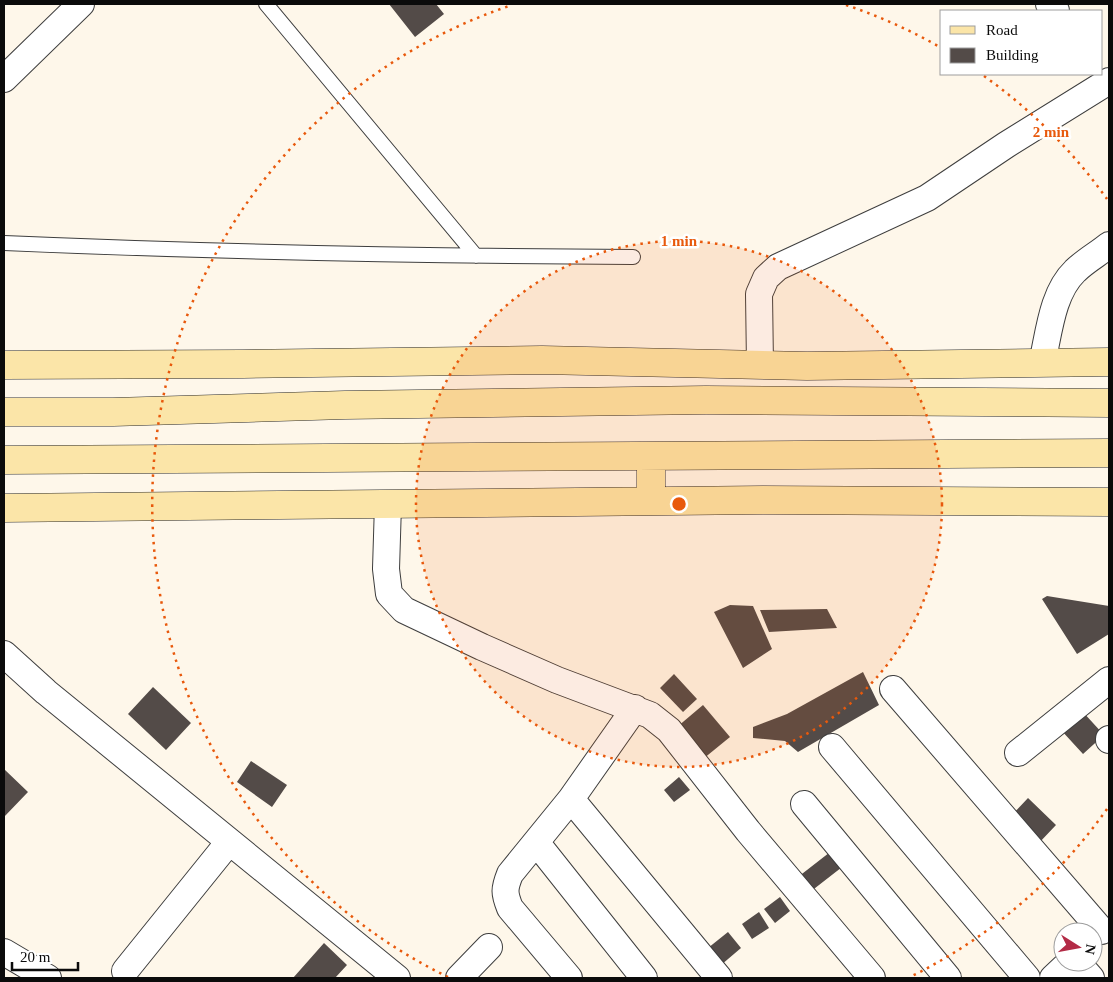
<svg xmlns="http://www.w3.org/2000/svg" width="1113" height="982" font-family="'Times New Roman',serif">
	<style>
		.building { fill: #534b48 }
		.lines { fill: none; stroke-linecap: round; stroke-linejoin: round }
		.lane-casing { stroke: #3e3e3e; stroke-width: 16 }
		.street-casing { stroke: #3e3e3e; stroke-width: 28 }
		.secondary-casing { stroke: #2d2d2d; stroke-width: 29 }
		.lane { stroke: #fff; stroke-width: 14 }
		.street { stroke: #fff; stroke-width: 26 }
		.secondary { stroke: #fbe5a8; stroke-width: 28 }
		.ring { fill: none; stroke: #e8590c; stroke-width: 2.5; stroke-dasharray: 2.5 5 }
		.centre { fill: #e8590c; stroke: #fff; stroke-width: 2.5 }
		.ring-label { font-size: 15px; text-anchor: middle; font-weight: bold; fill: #e8590c; stroke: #fff; stroke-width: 5; stroke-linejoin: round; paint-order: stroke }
	</style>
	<rect width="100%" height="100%" fill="#fef7ea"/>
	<path class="building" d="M389,4H436L444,14L415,37Z
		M1047,596L1109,606V634L1077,654L1042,599Z
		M730,605L753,606L772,649L743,668L714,612Z
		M827,609L837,628L769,632L760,610Z
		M863,672L879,705L798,752L785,741L753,738V727L787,714Z
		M674,674L697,699L683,712L660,688Z
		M153,687L191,723L166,750L128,714Z
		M703,705L730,737L703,759L677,727Z
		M1082,711L1104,735L1083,754L1061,730Z
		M251,761L287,785L272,807L237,782Z
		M4,769L28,792L4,817Z
		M679,777L690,790L674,802L664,790Z
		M1028,798L1056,825L1038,844L1010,817Z
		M834,849L846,864L810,892L798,877Z
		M780,897L790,911L775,923L764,909Z
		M759,912L769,928L752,939L742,924Z
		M728,932L741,948L721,965L708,948Z
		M324,943L347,965L335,978H293Z"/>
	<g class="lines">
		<g class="lane-casing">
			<path id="lane" d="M266,4L476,256
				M4,243C213,252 423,256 633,257"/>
		</g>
		<g class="street-casing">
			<path id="street" d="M1049,4L1056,11
				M4,79L81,4
				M1042,363C1049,333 1052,293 1075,271C1085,261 1098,254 1109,245
				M760,365L759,294L766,278L778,267L927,198L1006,145L1109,81
				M388,504L386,569L389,594L404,610L482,647L557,680L650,715L669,730L748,831L872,978
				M4,654L46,692L397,978
				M893,689L1102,931
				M1109,740V739
				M832,747L1027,978
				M1018,753L1109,680
				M571,799L719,978
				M804,804L948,978
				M536,842L644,978
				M4,952L48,978
				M1077,962L1091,978
				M125,971L229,842
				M459,978L489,947
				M569,978L510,908C504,893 504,889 510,874L571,799L635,708
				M1053,978L1070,962"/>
		</g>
		<g class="secondary-casing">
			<path id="secondary" d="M4,365L243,364L542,360L807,366L1109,362
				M4,412H113L345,405L706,400L1109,403
				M651,456V501
				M4,460L1109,453
				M4,508L763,500L1109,502"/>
		</g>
		<use href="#lane" class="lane"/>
		<use href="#street" class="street"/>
		<use href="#secondary" class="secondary"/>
	</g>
	<circle cx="679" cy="504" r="263" fill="#e8590c" fill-opacity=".12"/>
	<g class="ring">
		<circle cx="679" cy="504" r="263"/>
		<path d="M1107 809A526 526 0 0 1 910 977M448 977A526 526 0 0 1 512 5M846 5A526 526 0 0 1 938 46M984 76A526 526 0 0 1 1107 199"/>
	</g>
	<circle cx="679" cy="504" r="8" class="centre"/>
	<g class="ring-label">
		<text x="1051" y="137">2 min</text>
		<text x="679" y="246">1 min</text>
	</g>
	<rect width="1113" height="982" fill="none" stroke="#0b0b0b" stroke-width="10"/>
	<rect x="940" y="10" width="162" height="65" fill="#ffffff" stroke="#9d9d9d"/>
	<rect x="950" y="26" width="25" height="8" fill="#fbe5a8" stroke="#9d9d9d"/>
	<text x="986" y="35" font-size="15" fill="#0b0b0b">Road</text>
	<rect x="950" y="48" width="25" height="15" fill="#534b48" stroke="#9d9d9d"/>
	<text x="986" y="60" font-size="15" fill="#0b0b0b">Building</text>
	<g transform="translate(1078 947) rotate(101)"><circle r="24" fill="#ffffff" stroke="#9d9d9d"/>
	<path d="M0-4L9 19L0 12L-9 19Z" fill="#b32b46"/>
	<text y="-8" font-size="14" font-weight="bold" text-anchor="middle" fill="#0b0b0b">N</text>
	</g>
	<path d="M12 962v8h66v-8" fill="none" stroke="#0b0b0b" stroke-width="2.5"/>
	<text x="20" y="962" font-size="15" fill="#0b0b0b" stroke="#ffffff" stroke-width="4" paint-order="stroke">20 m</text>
</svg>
